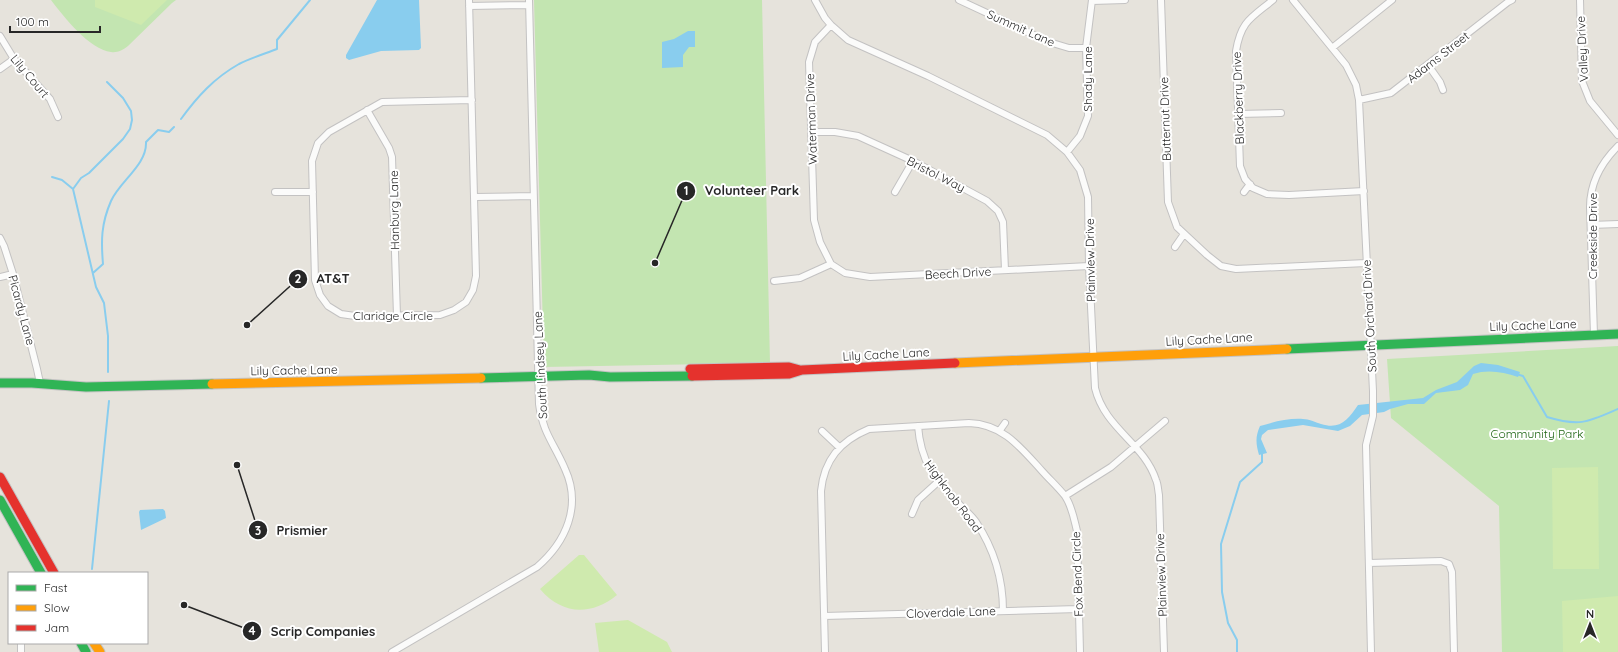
<svg xmlns="http://www.w3.org/2000/svg" width="1618" height="652" font-family="Quicksand,sans-serif">
	<style>
		.green { fill: #c3e5b1 }
		.pitch { fill: #cfeaae }
		.water { fill: #89cdee }
		.lines { fill: none; stroke-linecap: round; stroke-linejoin: round }
		.stream { stroke: #89cdee; stroke-width: 2 }
		.street-casing { stroke: #c3c2c2; stroke-width: 8 }
		.fast-casing { stroke: #c3c2c2; stroke-width: 11 }
		.slow-casing { stroke: #c3c2c2; stroke-width: 11 }
		.jam-casing { stroke: #c3c2c2; stroke-width: 11 }
		.street { stroke: #fbfbfa; stroke-width: 6 }
		.fast { stroke: #30b455; stroke-width: 9 }
		.slow { stroke: #ff9f0a; stroke-width: 9 }
		.jam { stroke: #e5322d; stroke-width: 9 }
		.labels { text-anchor: middle; dominant-baseline: central; stroke-width: 4; stroke-linejoin: round; paint-order: stroke }
		.street-label { font-size: 12px; fill: #272727; stroke: #fff }
		.park-label { font-size: 12px; fill: #1f6614; stroke: #fff }
		.leader { fill: none; stroke: #272727; stroke-width: 1.5 }
		.callout-dot { fill: #272727; stroke: #fff; stroke-width: 1.5 }
		.mark-label { font-size: 12px; text-anchor: middle; font-weight: bold; fill: #fff }
		.callout-label { font-size: 13px; text-anchor: middle; font-weight: bold; fill: #272727; stroke: #fff; stroke-width: 4; stroke-linejoin: round; paint-order: stroke }
	</style>
	<rect width="100%" height="100%" fill="#e6e3dc"/>
	<path class="green" d="M51,0H176L172,3L128,46C123,50 117,53 111,52C90,50 63,16 51,0Z
		M534,0H762L770,363L544,367Z
		M1618,346V652H1502L1499,506L1391,418L1387,359Z"/>
	<path class="pitch" d="M95,0H167L141,25L95,7Z
		M1598,467L1599,569H1553L1552,468Z
		M579,555H584L617,595C591,616 562,615 540,589Z
		M1618,596V652H1563L1562,601Z
		M628,620L667,642L672,652H599L595,623Z"/>
	<path class="water" d="M377,0H419L421,48L419,50L381,51L349,60L346,58V55Z
		M688,31H695V47H689L683,55V67L662,68V42L674,39Z
		M1481,363L1498,365L1520,372L1518,377C1503,372 1488,369 1473,374L1468,385L1460,390L1436,393L1424,404H1408L1390,409L1384,412L1362,415L1350,426L1338,431L1303,425L1268,430L1262,435L1261,439L1267,453L1259,455C1256,444 1255,437 1260,426C1273,422 1289,418 1303,419C1309,419 1315,422 1321,424C1340,430 1348,420 1358,405L1423,398L1436,390L1457,382L1474,366Z
		M163,509L165,511L166,518L141,530L139,512L140,510Z"/>
	<g class="lines">
		<path class="stream" d="M181,119C197,97 214,78 239,64C251,58 264,54 277,49V40L310,0
			M52,177L62,180L73,189L96,287L104,303L108,336V372
			M73,189L81,178L89,173L123,139L130,129L132,120L131,111L123,98L107,82
			M93,273L103,264C101,241 101,224 111,201C120,181 147,165 146,142L158,130L169,132L174,127
			M1516,374L1523,376L1547,417C1580,427 1588,422 1618,409
			M92,569L109,401
			M1237,652V640L1228,623L1222,592L1221,544L1240,482L1262,462V452"/>
		<g class="street-casing">
			<path id="street" d="M469,0L476,276L473,290L466,302L454,310L440,315L355,316L341,314L328,306L320,295L315,280L312,161L318,143L329,132L382,102L472,100
				M815,0L825,18L831,25L848,40L928,76L1047,135L1067,152L1080,170L1088,197L1089,266L1095,388C1105,429 1144,443 1156,480C1158,484 1158,490 1159,495L1164,652
				M959,0L1049,42L1069,48H1086
				M1161,0L1168,202L1177,227L1207,255L1221,266L1236,269L1366,263
				M1273,0C1251,18 1241,21 1236,51L1240,166L1245,179L1253,188L1267,194L1289,195L1364,191
				M1293,0L1346,65L1356,85L1359,100L1373,391V416L1366,445L1371,652
				M1580,0L1582,81L1590,101L1618,135
				M1092,1L1125,0
				M469,6L529,5
				M831,25L815,42L809,62L814,220L820,242L831,264
				M0,36L14,59L50,99L58,117
				M1332,48L1392,0
				M1428,65L1440,82L1443,90
				M0,69L14,59
				M1359,100L1391,93L1508,2L1512,0
				M367,110L389,148L392,157L397,316
				M1238,114L1281,113
				M812,132H835L858,136L913,161L987,201L998,211L1003,222L1005,270
				M1067,152L1080,136L1088,116L1086,48L1092,0
				M275,192H313
				M895,192L913,161
				M1244,192L1250,184
				M475,197L533,196
				M1591,225L1618,224
				M0,238L4,246L13,274L37,369L40,383
				M1175,247L1184,234
				M831,264L845,273L870,277L1089,266
				M0,277L13,274
				M774,281L800,278L831,264
				M1594,335L1590,207C1590,182 1601,163 1618,146
				M918,426C921,465 936,479 961,506C966,511 972,516 976,522C994,549 1003,579 1003,611
				M1000,430L1005,423
				M822,431L839,447
				M1065,496L1111,467L1165,421
				M912,514L918,500L939,481
				M1369,563L1441,561L1449,564L1452,572L1454,652
				M824,616L1078,609
				M21,652V643
				M392,652L537,567C566,542 582,506 565,469C554,443 543,434 539,404L529,0
				M825,652L821,491C824,460 840,441 869,429L969,423C1003,424 1021,448 1042,471C1049,479 1058,487 1065,496C1072,506 1074,519 1077,531L1080,652"/>
		</g>
		<g class="fast-casing">
			<path id="fast" d="M1287,349L1618,334
				M481,378L589,375L610,377L692,376
				M0,383H32L86,387L212,384
				M0,500L41,573
				M81,643L86,652"/>
		</g>
		<g class="slow-casing">
			<path id="slow" d="M955,363L1287,349
				M212,384L481,378
				M94,643L100,652"/>
		</g>
		<g class="jam-casing">
			<path id="jam" d="M690,369L789,367L800,370
				M692,376L789,374L802,370L955,363
				M0,477L54,573"/>
		</g>
		<use href="#street" class="street"/>
		<use href="#fast" class="fast"/>
		<use href="#slow" class="slow"/>
		<use href="#jam" class="jam"/>
	</g>
	<g class="labels">
		<g class="street-label">
			<text transform="translate(1021 28) rotate(24)">Summit Lane</text>
			<text transform="translate(1582 49) rotate(-93)">Valley Drive</text>
			<text transform="translate(1438 57) rotate(-38)">Adams Street</text>
			<text transform="translate(30 76) rotate(50)">Lily Court</text>
			<text transform="translate(1087 79) rotate(-90)">Shady Lane</text>
			<text transform="translate(1238 98) rotate(-92)">Blackberry Drive</text>
			<text transform="translate(811 119) rotate(-92)">Waterman Drive</text>
			<text transform="translate(1165 119) rotate(-92)">Butternut Drive</text>
			<text transform="translate(936 174) rotate(27)">Bristol Way</text>
			<text transform="translate(394 210) rotate(-91)">Hanburg Lane</text>
			<text transform="translate(1592 236) rotate(-90)">Creekside Drive</text>
			<text transform="translate(1090 260) rotate(-91)">Plainview Drive</text>
			<text transform="translate(958 273) rotate(-3)">Beech Drive</text>
			<text transform="translate(22 310) rotate(75)">Picardy Lane</text>
			<text x="393" y="315">Claridge Circle</text>
			<text transform="translate(1369 316) rotate(-93)">South Orchard Drive</text>
			<text transform="translate(1533 325) rotate(-2)">Lily Cache Lane</text>
			<text transform="translate(1209 339) rotate(-3)">Lily Cache Lane</text>
			<text transform="translate(886 354) rotate(-3)">Lily Cache Lane</text>
			<text transform="translate(540 365) rotate(-93)">South Lindsey Lane</text>
			<text transform="translate(294 370) rotate(-1)">Lily Cache Lane</text>
			<text transform="translate(953 496) rotate(53)">Highknob Road</text>
			<text transform="translate(1077 574) rotate(-92)">Fox Bend Circle</text>
			<text transform="translate(1161 575) rotate(-92)">Plainview Drive</text>
			<text transform="translate(951 612) rotate(-2)">Cloverdale Lane</text>
		</g>
		<g class="park-label">
			<text x="1537" y="433">Community Park</text>
		</g>
	</g>
	<path class="leader" d="M655 263L686 191M247 325L298 279M237 465L258 530M184 605L252 631"/>
	<g class="callout-dot">
		<circle cx="655" cy="263" r="4"/>
		<circle cx="247" cy="325" r="4"/>
		<circle cx="237" cy="465" r="4"/>
		<circle cx="184" cy="605" r="4"/>
		<circle cx="686" cy="191" r="10"/>
		<circle cx="298" cy="279" r="10"/>
		<circle cx="258" cy="530" r="10"/>
		<circle cx="252" cy="631" r="10"/>
	</g>
	<g class="mark-label">
		<text x="686" y="195">1</text>
		<text x="298" y="283">2</text>
		<text x="258" y="535">3</text>
		<text x="252" y="635">4</text>
	</g>
	<g class="callout-label">
		<text x="752" y="195">Volunteer Park</text>
		<text x="333" y="283">AT&amp;T</text>
		<text x="302" y="535">Prismier</text>
		<text x="323" y="636">Scrip Companies</text>
	</g>
	<rect x="8" y="572" width="140" height="72" fill="#ffffff" stroke="#a9a9a9"/>
	<rect x="16" y="585" width="20" height="6" fill="#30b455" stroke="#a9a9a9"/>
	<text x="44" y="592" font-size="12" fill="#272727">Fast</text>
	<rect x="16" y="605" width="20" height="6" fill="#ff9f0a" stroke="#a9a9a9"/>
	<text x="44" y="612" font-size="12" fill="#272727">Slow</text>
	<rect x="16" y="625" width="20" height="6" fill="#e5322d" stroke="#a9a9a9"/>
	<text x="44" y="632" font-size="12" fill="#272727">Jam</text>
	<g transform="translate(1590 624)" stroke="#ffffff" stroke-width="3" paint-order="stroke">
	<path d="M0-3L7 15L0 10L-7 15Z" fill="#272727"/>
	<text y="-6" font-size="11" font-weight="bold" text-anchor="middle" fill="#272727">N</text>
	</g>
	<path d="M10 26v6h90v-6" fill="none" stroke="#272727" stroke-width="2"/>
	<text x="16" y="26" font-size="12" fill="#272727" stroke="#ffffff" stroke-width="3" paint-order="stroke">100 m</text>
</svg>
